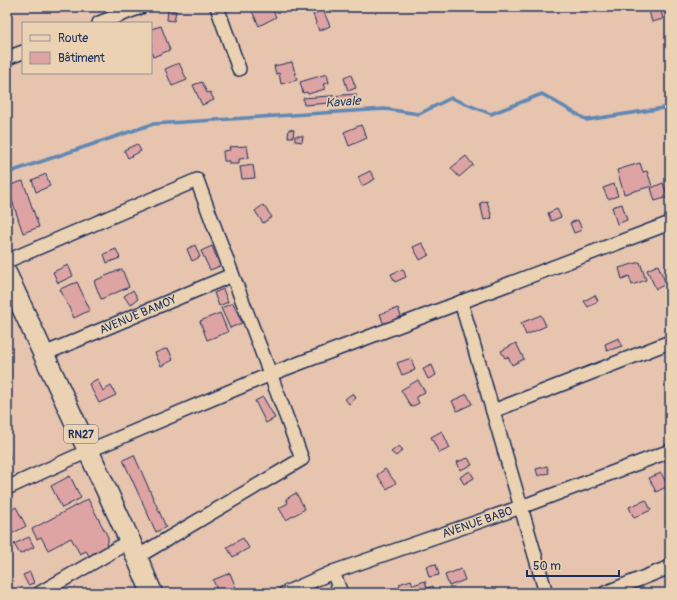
<svg xmlns="http://www.w3.org/2000/svg" width="677" height="600" font-family="Pangolin,sans-serif">
	<style>
		.lines { fill: none; stroke-linecap: round; stroke-linejoin: round }
		.stream { stroke: #6188b4; stroke-width: 3.5 }
		.building { fill: #dea4a3; stroke: #1b2f5e }
		.street-casing { stroke: #1b2f5e; stroke-width: 16 }
		.primary-casing { stroke: #1b2f5e; stroke-width: 23 }
		.street { stroke: #ead2b2; stroke-width: 13 }
		.primary { stroke: #ead2b2; stroke-width: 20 }
		.labels { text-anchor: middle; dominant-baseline: central; stroke-width: 3; stroke-linejoin: round; paint-order: stroke }
		.shield { fill: #ead2b2; stroke: #596077; stroke-width: 1 }
		.shield-label { font-size: 11px; font-weight: bold; fill: #1b2f5e }
		.street-label { font-size: 12px; fill: #1b2f5e; stroke: #ead2b2 }
		.water-label { font-size: 13px; font-style: italic; fill: #273e6c; stroke: #ead2b2 }
	</style>
	<rect width="100%" height="100%" fill="#e6c4ae"/>
	<filter id="ink" filterUnits="userSpaceOnUse"><feTurbulence type="fractalNoise" baseFrequency=".025" numOctaves="2"/><feDisplacementMap in="SourceGraphic" scale="8" xChannelSelector="R" yChannelSelector="G"/><feConvolveMatrix kernelMatrix="1 2 1 2 8 2 1 2 1" color-interpolation-filters="sRGB"/></filter>
	<g filter="url(#ink)">
		<g class="lines">
			<path class="stream" d="M7,173L153,124L385,109L419,114L451,98L491,114L542,94L587,120L670,107"/>
		</g>
		<path class="building" d="M250,7H271L276,17L259,26Z
			M648,7H660L663,19L652,22Z
			M168,10L176,11L174,21L167,20Z
			M323,10L330,26L319,31L313,14Z
			M161,26L170,50L153,57L151,51V29Z
			M292,62L297,80L281,84L279,73L276,74L274,66Z
			M179,63L187,80L172,86L165,69Z
			M327,74L329,83L323,84L325,89L308,94L307,92L303,93L300,82Z
			M351,75L356,88L348,91L344,78Z
			M202,82L207,93L210,92L214,100L202,105L193,85Z
			M356,94V101L304,105L303,98Z
			M361,125L367,138L349,146L344,132Z
			M289,129L294,130L293,137H288Z
			M295,136H303L302,142L295,141Z
			M137,144L141,151L128,158L124,150Z
			M247,146L249,158L239,159V164H229V161H224L223,151L230,150L229,147Z
			M466,156L473,165L459,177L451,168Z
			M640,163L643,172L647,171L652,186L624,194L617,170Z
			M253,165L255,178L242,179L240,167Z
			M370,171L375,179L362,186L358,177Z
			M46,174L50,186L36,192L32,180Z
			M23,181L39,227L23,233L7,186Z
			M663,183L668,197L655,201L651,188Z
			M614,184L618,196L608,199L603,188Z
			M487,201L492,218L484,220L480,203Z
			M622,204L627,220L617,224L612,207Z
			M263,205L272,217L263,223L255,211Z
			M557,209L561,217L551,221L548,213Z
			M578,220L582,230L574,233L570,223Z
			M422,243L429,255L420,260L413,247Z
			M195,245L200,257L192,261L187,249Z
			M212,246L220,266L210,270L201,251Z
			M116,249L120,258L107,263L104,254Z
			M640,262L646,280L632,285L629,276L622,279L619,268Z
			M68,265L73,276L58,283L53,272Z
			M658,265L666,284L656,289L647,270Z
			M122,269L129,287L101,299L94,281Z
			M403,269L406,277L395,282L391,274Z
			M77,282L90,310L74,318L60,289Z
			M223,289L228,302L219,306L214,293Z
			M133,290L138,299L130,305L124,296Z
			M595,295L598,301L588,307L584,301Z
			M233,303L242,323L230,328L221,308Z
			M398,308L402,319L384,325L380,314Z
			M220,313L228,332L207,340L200,321Z
			M541,315L546,326L526,335L521,323Z
			M619,338L622,346L607,351L605,344Z
			M516,343L524,359L512,365L508,357L505,358L501,351Z
			M165,349L169,350L173,360L161,366L155,353Z
			M411,358L415,370L402,375L397,363Z
			M432,365L436,375L428,379L423,369Z
			M97,379L103,391L111,386L116,395L99,403L89,384Z
			M418,380L425,392L416,397L419,403L411,407L401,390Z
			M353,393L356,398L349,404L345,399Z
			M467,394L472,404L457,411L452,401Z
			M263,397L275,418L266,423L255,401Z
			M442,431L450,448L439,453L431,437Z
			M399,446L403,450L396,456L391,452Z
			M7,447L10,459L7,460Z
			M134,455L166,527L156,532L123,460Z
			M468,458L472,465L460,470L457,462Z
			M547,466L549,473L538,476L536,469Z
			M385,469L396,483L387,489L377,475Z
			M470,471L474,478L464,484L460,477Z
			M661,473L668,486L656,492L649,478Z
			M70,476L81,498L62,508L51,486Z
			M296,493L305,509L286,520L279,508L288,503L286,499Z
			M88,499L108,537V542L105,547L89,556L86,551L80,554L71,538L48,550L41,537L37,539L32,529Z
			M646,500L651,510L634,518L629,507Z
			M16,507L26,526L13,533L10,529L7,530V513Z
			M29,537L34,547L20,554L14,544Z
			M243,538L249,548L233,557L227,547Z
			M436,564L439,575L429,577L426,566Z
			M461,569L465,580L449,586L445,575Z
			M30,572L34,583L28,585L23,575Z
			M230,573L238,593H218L213,580Z
			M411,580L413,585L425,581L427,588L433,586L435,593H402L399,584Z"/>
		<g class="lines">
			<g class="street-casing">
				<g id="street">
					<path d="M217,7L239,69"/>
					<path d="M99,23L141,7"/>
					<path d="M7,58L23,52"/>
					<path d="M7,261L197,180C231,273 268,366 302,459L137,557"/>
					<path d="M461,302L546,593"/>
					<path id="s1" d="M44,354L232,275"/>
					<path d="M493,411L670,342"/>
					<path d="M7,488L88,451L271,374L670,223"/>
					<path d="M333,572L341,593"/>
					<path d="M40,593L130,541"/>
					<path id="s2" d="M285,593L333,572L521,507L670,451"/>
					<path d="M605,593L670,567"/>
				</g>
			</g>
			<g class="primary-casing">
				<path id="primary" d="M7,275L130,541L152,593"/>
			</g>
			<use href="#street" class="street"/>
			<use href="#primary" class="primary"/>
		</g>
	</g>
	<g class="labels">
		<rect class="shield" x="64" y="425" width="34" height="18" rx="3"/>
		<g class="shield-label">
			<text x="81" y="434">RN27</text>
		</g>
		<g class="street-label">
			<text stroke="none"><textPath href="#s1" startOffset="102">AVENUE BAMOY</textPath></text>
			<text stroke="none"><textPath href="#s2" startOffset="205">AVENUE BABO</textPath></text>
		</g>
		<g class="water-label">
			<text transform="translate(343 102) rotate(-4)">Kavale</text>
		</g>
	</g>
	<rect width="677" height="600" fill="none" stroke="#ead2b2" stroke-width="24"/>
	<rect x="12" y="12" width="653" height="576" fill="none" stroke="#1b2f5e" stroke-width="1.5" filter="url(#ink)"/>
	<rect x="22" y="22" width="130" height="52" fill="#ead2b2" stroke="#979190"/>
	<rect x="30" y="35" width="20" height="6" fill="#ead2b2" stroke="#979190"/>
	<text x="58" y="42" font-size="12" fill="#1b2f5e">Route</text>
	<rect x="30" y="52" width="20" height="12" fill="#dea4a3" stroke="#979190"/>
	<text x="58" y="62" font-size="12" fill="#1b2f5e">Bâtiment</text>
	<path d="M527 570v6h92v-6" fill="none" stroke="#1b2f5e" stroke-width="2"/>
	<text x="533" y="570" font-size="12" fill="#1b2f5e" stroke="#ead2b2" stroke-width="3" paint-order="stroke">50 m</text>
</svg>
